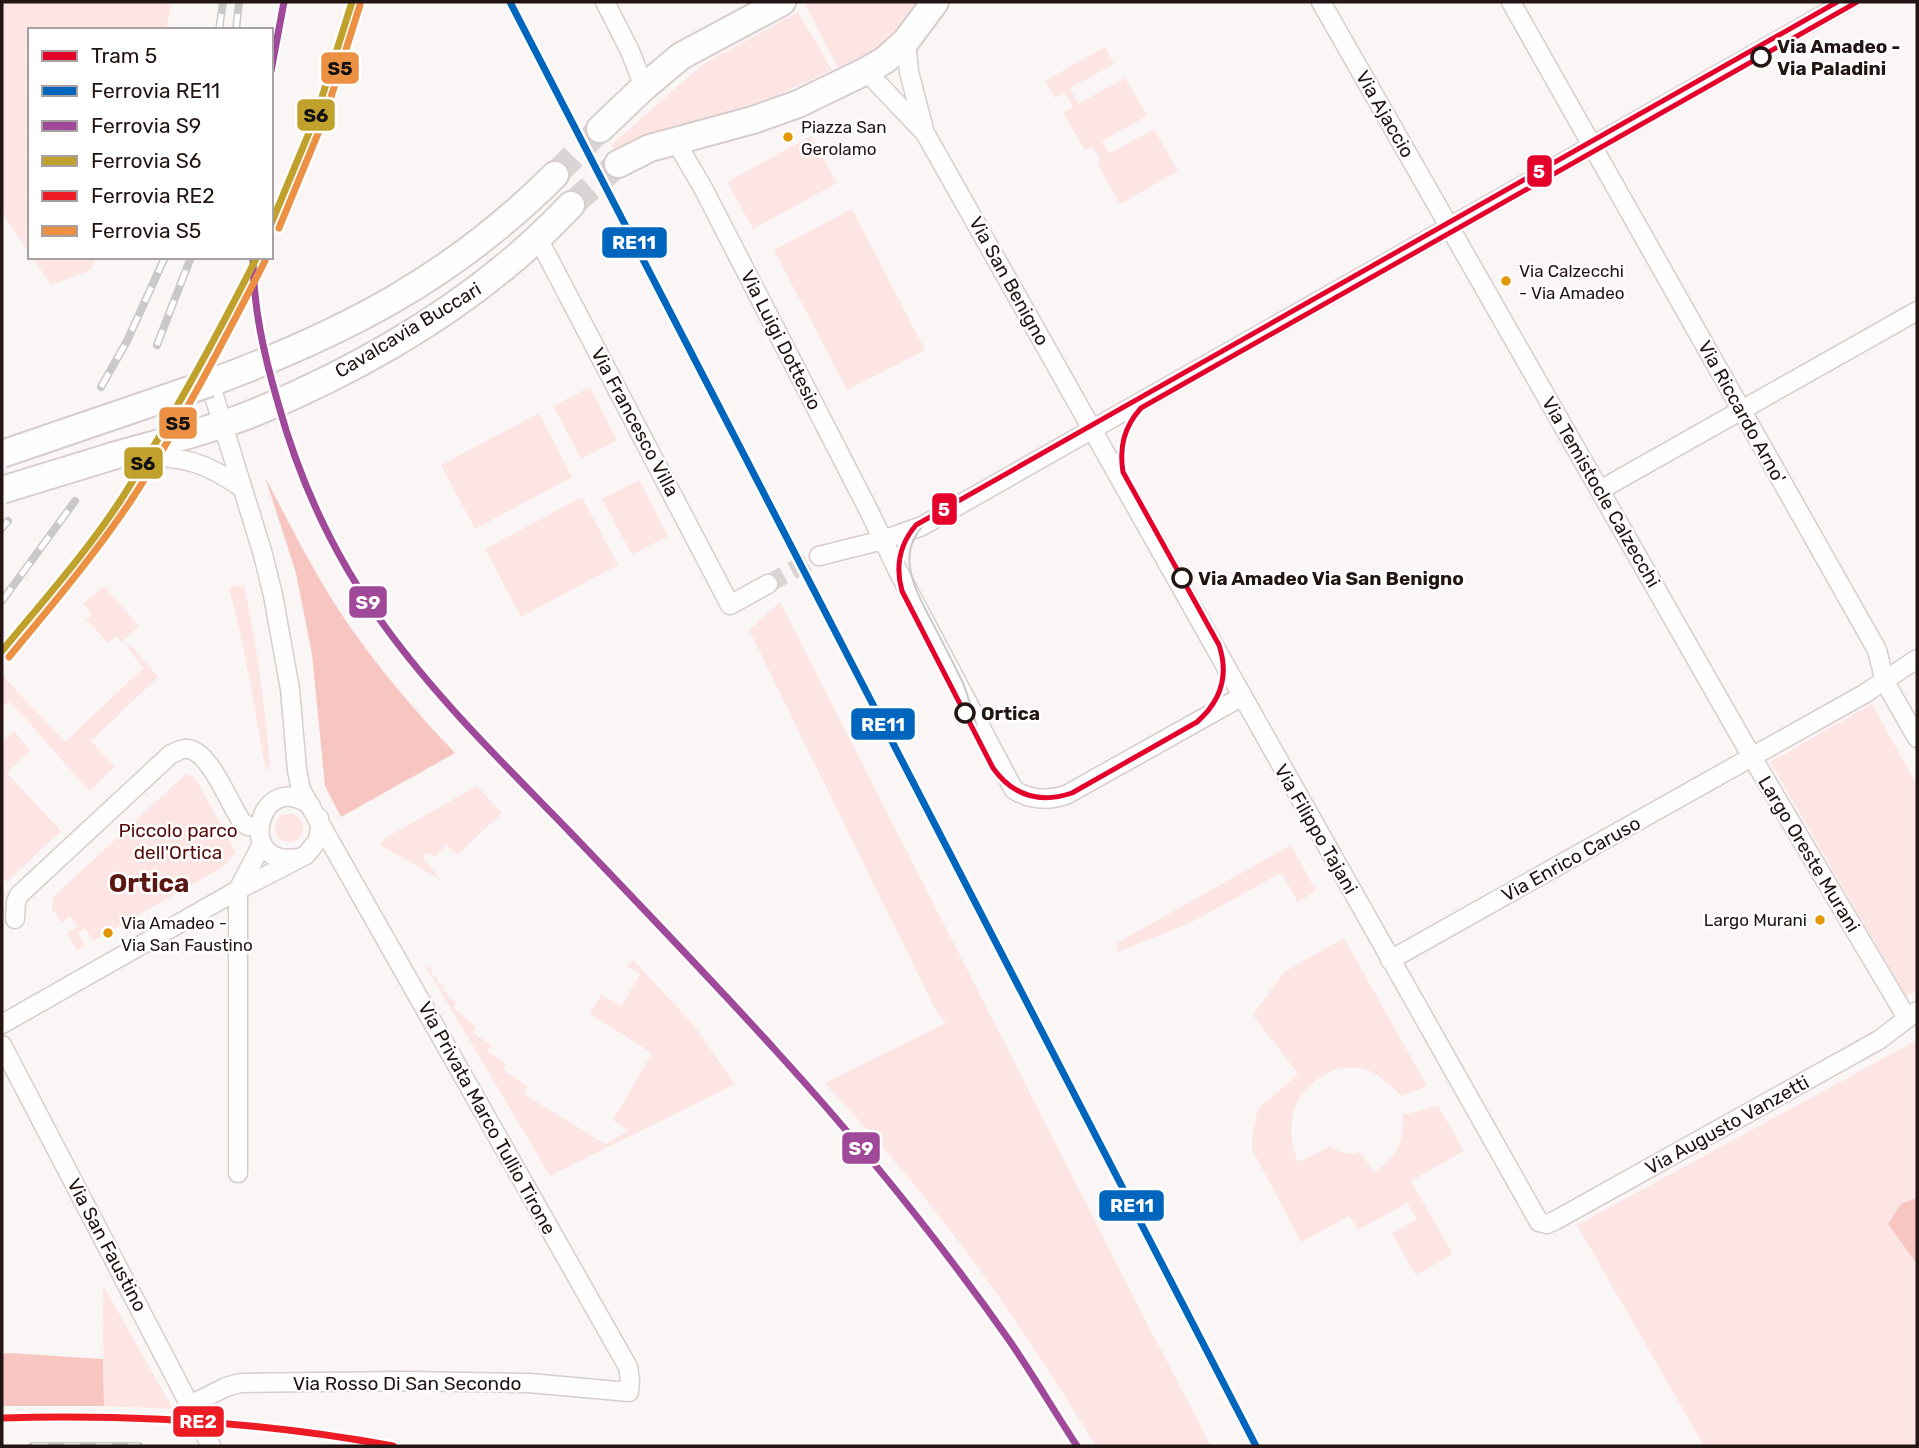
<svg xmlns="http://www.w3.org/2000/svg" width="1919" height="1448" font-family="Rubik,sans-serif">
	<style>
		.green { fill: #fce5e2 }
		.forest { fill: #f7c6c0 }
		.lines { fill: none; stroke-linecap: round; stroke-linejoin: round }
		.street-tunnel { stroke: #dad4d4; stroke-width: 18; stroke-dasharray: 18 9; stroke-linecap: butt }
		.secondary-tunnel { stroke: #dad4d4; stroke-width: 26; stroke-dasharray: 26 13; stroke-linecap: butt }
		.street-casing { stroke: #d7cdcc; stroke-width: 21 }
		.secondary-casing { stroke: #d7cdcc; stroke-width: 30 }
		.street { stroke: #fefefe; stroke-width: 18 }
		.secondary { stroke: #fefefe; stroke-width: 26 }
		.tram { stroke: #cac8c8; stroke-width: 2 }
		.rail-casing { stroke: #cac8c8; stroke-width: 8 }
		.rail { stroke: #fff; stroke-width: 5; stroke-dasharray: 16; stroke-linecap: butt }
		.secondary-bridge-casing { stroke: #d7cdcc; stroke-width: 30; stroke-linecap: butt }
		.secondary-bridge { stroke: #fefefe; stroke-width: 26 }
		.rail-1-casing { stroke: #fff; stroke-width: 12 }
		.rail-2-casing { stroke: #fff; stroke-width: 12 }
		.rail-3-casing { stroke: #fff; stroke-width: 12 }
		.rail-4-casing { stroke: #fff; stroke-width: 12 }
		.rail-5-casing { stroke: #fff; stroke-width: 12 }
		.rail-1 { stroke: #0065bd; stroke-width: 7 }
		.rail-2 { stroke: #a0499a; stroke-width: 7 }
		.rail-3 { stroke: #bfa12c; stroke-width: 7 }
		.rail-4 { stroke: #ed1c24; stroke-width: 7 }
		.rail-5 { stroke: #ec9044; stroke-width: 7 }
		.tram-1-casing { stroke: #fff; stroke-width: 10 }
		.tram-1 { stroke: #e4002b; stroke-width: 5 }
		.stop-dot { fill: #fff; stroke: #221513; stroke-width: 3.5 }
		.bus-dot { fill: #e29802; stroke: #fff; stroke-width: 2.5 }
		.labels { text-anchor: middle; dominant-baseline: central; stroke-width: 5; stroke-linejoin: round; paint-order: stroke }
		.bus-label { font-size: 17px; fill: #221513; stroke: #fff; text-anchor: start }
		.stop-label { font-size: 19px; font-weight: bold; fill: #221513; stroke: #fff; text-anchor: start }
		.street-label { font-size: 19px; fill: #221513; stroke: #fff }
		.park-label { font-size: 19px; fill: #560c0a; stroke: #fff }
		.district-label { font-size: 26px; font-weight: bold; fill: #5b1713; stroke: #fff }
		.line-badge { stroke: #fff; stroke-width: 2.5 }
		.badge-label { font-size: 19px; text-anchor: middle; font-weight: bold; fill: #fff }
		.pale-badge-label { font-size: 19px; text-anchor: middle; font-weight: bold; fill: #111 }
	</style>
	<rect width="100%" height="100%" fill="#fbf6f6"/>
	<path class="green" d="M2,2H172L166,30H30V254L2,213Z
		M810,2H923L877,50L838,68L805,4Z
		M798,12L832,70L769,99L670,130L616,156L611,145L702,65Z
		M1105,47L1114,64L1070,88L1078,104L1125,78L1147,116L1102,141L1109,154L1154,129L1178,171L1120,204L1097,163L1100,160L1093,147L1085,150L1063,113L1073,107L1065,93L1055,98L1045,81Z
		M811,136L837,183L753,229L727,182Z
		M852,209L925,350L847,390L774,250Z
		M32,257H96L91,270L51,285Z
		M590,387L617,440L581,459L553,406Z
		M539,413L572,477L475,529L441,465Z
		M639,480L668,536L632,555L602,499Z
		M582,497L618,565L521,617L485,549Z
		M244,585C257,645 265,704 270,765L266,771L245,655L229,587Z
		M104,586L139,626L122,642L116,636L108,643L86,619L92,614L83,604Z
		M780,602L1149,1327L1211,1446H1096C1042,1358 985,1272 920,1192C890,1154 857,1119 825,1083L946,1023L935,1009L749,630Z
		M131,645L158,677L91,741L115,767L89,791L10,701L4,706L2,703V675L65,742L143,668L128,648Z
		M1872,704L1917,785V990L1906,996L1770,762Z
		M14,731L30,751L7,773L61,831L7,882L2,875V742Z
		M186,774L195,778L236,852L223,867L93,941L85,928L78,933L85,946L77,951L67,933L77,927L70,916L62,923L52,909L53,897Z
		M477,786L502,813L457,855L446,844L436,857L426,853L423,858L441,880L380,845L385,838Z
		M275 828a14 14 0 1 1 28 0a14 14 0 1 1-28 0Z
		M1291,845L1316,891L1298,902L1281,873L1190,923L1118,952L1117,943Z
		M1344,938L1427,1086L1402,1096C1389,1084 1375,1069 1356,1068C1343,1066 1332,1070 1321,1077C1290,1097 1285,1130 1298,1162L1331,1146C1340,1154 1347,1155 1360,1152L1375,1173C1397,1155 1404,1145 1402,1115L1438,1106L1464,1151L1411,1181L1453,1254L1416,1275L1392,1234L1417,1219L1407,1203L1358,1230L1349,1216L1301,1242L1252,1149L1253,1131L1258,1109L1298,1074L1253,1015L1284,972Z
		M633,960L692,1023L735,1084L550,1176L425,965L431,968L432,974L438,979L437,982L444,986L443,990L448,993L447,997L456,1003L453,1007L476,1027L473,1033L491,1045L487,1051L506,1064L503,1070L527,1086L524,1094L605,1144L629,1131L613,1120L652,1053L590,1014L601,995L622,1006L640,974L626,966Z
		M1917,1040V1446H1704L1577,1225Z
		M103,1285L173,1409L104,1406Z"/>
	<path class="forest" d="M265,477C289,523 312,569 340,612C374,663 413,709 455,753L341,817L325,786L312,654L296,573Z
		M1917,1198V1264L1888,1224L1901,1204Z
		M9,1353L103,1359L104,1406H2V1354Z"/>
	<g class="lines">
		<path class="street-tunnel" d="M768,584L819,556"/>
		<path class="secondary-tunnel" d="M555,175L600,129
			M571,205L618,164"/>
		<g class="street-casing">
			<path id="street" d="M605,2L630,51L644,87
				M1321,2L1752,757L1907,1018
				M1511,2L1877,650L1885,682L1917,738
				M906,41L909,72L925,133L1539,1222L1547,1224L1556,1220L1879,1040L1917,1011
				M866,71L922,130
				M676,142L703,188L868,509L898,571L1014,790C1031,800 1048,801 1066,795L1241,697
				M539,240L730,605L768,584
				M138,456C183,457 204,461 242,488
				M1600,490L1917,311
				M819,556L883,540L922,526L1846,2
				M297,858C234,869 259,766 311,806
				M238,890V1173
				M238,890L262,844
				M15,919L16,902L19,895L171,754C177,752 181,748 187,749C210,750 229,804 242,822L248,826L258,827
				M1390,960L1864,694L1917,659
				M2,1024L238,890L306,855L318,840L320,828L319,818
				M2,1045L211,1446
				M190,1405L226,1387L240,1383L407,1381L529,1383L629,1392L630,1380L628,1367L301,790L297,770L290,689L273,595L262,551L210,383"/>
		</g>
		<g class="secondary-casing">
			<path id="secondary" d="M600,129L644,87L681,56L782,2
				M618,164L650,148L753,120L798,104L866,71L885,60L906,41L935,2
				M210,383C344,333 452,278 555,175
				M113,456C162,442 213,430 261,410C375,362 486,295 571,205"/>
		</g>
		<use href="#street" class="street"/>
		<use href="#secondary" class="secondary"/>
		<path class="tram" d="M945,507C894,540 906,573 930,618C941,639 952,660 962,681C973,705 976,733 988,758"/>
		<g class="rail-casing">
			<path id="rail" d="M219,30L223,2
				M236,30L239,2
				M157,345L191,257
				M101,387L127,341L165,257
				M2,528L8,521
				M2,601L75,501
				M32,1446H139"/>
		</g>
		<use href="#rail" class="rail"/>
		<g class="secondary-bridge-casing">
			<path id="secondary-bridge" d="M2,454L210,383
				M2,490L113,456"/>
		</g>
		<use href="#secondary-bridge" class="secondary-bridge"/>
		<g class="rail-1-casing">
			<path id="rail-1" d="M510,2L1256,1446"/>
		</g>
		<g class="rail-2-casing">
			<path id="rail-2" d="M271,71L284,2
				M253,257C253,307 264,355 278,403C300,483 336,560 386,628C440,702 506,766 569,831C639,904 709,977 777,1052C860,1143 938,1239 1009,1340C1033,1375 1054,1411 1077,1446"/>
		</g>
		<g class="rail-3-casing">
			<path id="rail-3" d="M271,224L316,116L352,2
				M2,651C44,600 88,551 124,495C172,418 216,338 257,257"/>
		</g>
		<g class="rail-4-casing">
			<path id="rail-4" d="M2,1418C134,1414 263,1422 393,1446"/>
		</g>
		<g class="rail-5-casing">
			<path id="rail-5" d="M279,228L324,119L360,5
				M9,657C51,606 93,557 130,502C180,426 223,342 265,261"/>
		</g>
		<use href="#rail-1" class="rail-1"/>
		<use href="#rail-2" class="rail-2"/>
		<use href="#rail-3" class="rail-3"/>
		<use href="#rail-4" class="rail-4"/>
		<use href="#rail-5" class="rail-5"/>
		<g class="tram-1-casing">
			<path id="tram-1" d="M1837,2L916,525C899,545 895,566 902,591L993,768C1013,796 1039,804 1072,793L1197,722C1221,701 1229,675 1219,645L1123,472C1119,447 1124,427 1141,408L1857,2"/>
		</g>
		<use href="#tram-1" class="tram-1"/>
	</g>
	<g class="stop-dot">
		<circle cx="1761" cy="57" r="9"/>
		<circle cx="1182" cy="578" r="9"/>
		<circle cx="965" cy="713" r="9"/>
	</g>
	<g class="bus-dot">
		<circle cx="788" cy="137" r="6"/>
		<circle cx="1506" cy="281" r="6"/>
		<circle cx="1820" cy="920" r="6"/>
		<circle cx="108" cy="933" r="6"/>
	</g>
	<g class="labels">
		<g class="bus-label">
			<text x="801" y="127">Piazza San<tspan x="801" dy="22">Gerolamo</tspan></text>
			<text x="1519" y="271">Via Calzecchi<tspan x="1519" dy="22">- Via Amadeo</tspan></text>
			<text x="1807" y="920" text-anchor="end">Largo Murani</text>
			<text x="121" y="923">Via Amadeo -<tspan x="121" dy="22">Via San Faustino</tspan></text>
		</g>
		<g class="stop-label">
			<text x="1777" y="46">Via Amadeo -<tspan x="1777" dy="22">Via Paladini</tspan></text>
			<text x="1198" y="578">Via Amadeo Via San Benigno</text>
			<text x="981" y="713">Ortica</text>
		</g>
		<g class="street-label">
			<text transform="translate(1385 114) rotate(60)">Via Ajaccio</text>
			<text transform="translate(1009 281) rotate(61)">Via San Benigno</text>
			<text transform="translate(408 330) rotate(-31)">Cavalcavia Buccari</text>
			<text transform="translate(781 340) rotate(63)">Via Luigi Dottesio</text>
			<text transform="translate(1742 412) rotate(61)">Via Riccardo Arno'</text>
			<text transform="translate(635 422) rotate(62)">Via Francesco Villa</text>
			<text transform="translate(1601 492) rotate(60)">Via Temistocle Calzecchi</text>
			<text transform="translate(1316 829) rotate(60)">Via Filippo Tajani</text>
			<text transform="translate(1809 854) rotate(59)">Largo Oreste Murani</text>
			<text transform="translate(1571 859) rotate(-29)">Via Enrico Caruso</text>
			<text transform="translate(487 1118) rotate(61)">Via Privata Marco Tullio Tirone</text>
			<text transform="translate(1727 1125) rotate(-29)">Via Augusto Vanzetti</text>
			<text transform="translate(107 1245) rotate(62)">Via San Faustino</text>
			<text x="407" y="1383">Via Rosso Di San Secondo</text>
		</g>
		<g class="park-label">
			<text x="178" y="830">Piccolo parco<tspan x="178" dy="22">dell'Ortica</tspan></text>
		</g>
		<g class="district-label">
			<text x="149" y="883">Ortica</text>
		</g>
	</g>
	<g class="line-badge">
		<rect x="320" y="51" width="40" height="34" rx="7" fill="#ec9044"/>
		<rect x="296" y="98" width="40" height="34" rx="7" fill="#bfa12c"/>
		<rect x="1526" y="154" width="27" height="34" rx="7" fill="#e4002b"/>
		<rect x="601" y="226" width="67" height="33" rx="7" fill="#0065bd"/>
		<rect x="158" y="406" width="40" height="34" rx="7" fill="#ec9044"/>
		<rect x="123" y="446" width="41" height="34" rx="7" fill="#bfa12c"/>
		<rect x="931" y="492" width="27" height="34" rx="7" fill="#e4002b"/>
		<rect x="348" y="585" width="40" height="34" rx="7" fill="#a0499a"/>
		<rect x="850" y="707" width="66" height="34" rx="7" fill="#0065bd"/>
		<rect x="841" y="1131" width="40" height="34" rx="7" fill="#a0499a"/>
		<rect x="1098" y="1189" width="67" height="33" rx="7" fill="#0065bd"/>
		<rect x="172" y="1405" width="53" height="33" rx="7" fill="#ed1c24"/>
	</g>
	<g class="badge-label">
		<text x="1539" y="178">5</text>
		<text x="634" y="249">RE11</text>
		<text x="944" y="516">5</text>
		<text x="368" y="609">S9</text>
		<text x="883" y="731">RE11</text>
		<text x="861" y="1155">S9</text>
		<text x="1132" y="1212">RE11</text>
		<text x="198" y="1428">RE2</text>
	</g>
	<g class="pale-badge-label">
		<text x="340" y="75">S5</text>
		<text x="316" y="122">S6</text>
		<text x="178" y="430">S5</text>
		<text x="143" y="470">S6</text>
	</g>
	<rect width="1919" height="1448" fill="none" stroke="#221513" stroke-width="7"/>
	<rect x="28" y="28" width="245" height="231" fill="#ffffff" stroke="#a7a1a1" stroke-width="2"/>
	<rect x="42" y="51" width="35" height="10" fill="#e4002b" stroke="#a7a1a1" stroke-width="2"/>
	<text x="91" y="63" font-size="21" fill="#221513">Tram 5</text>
	<rect x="42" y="86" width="35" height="10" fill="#0065bd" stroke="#a7a1a1" stroke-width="2"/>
	<text x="91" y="98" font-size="21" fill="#221513">Ferrovia RE11</text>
	<rect x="42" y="121" width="35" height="10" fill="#a0499a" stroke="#a7a1a1" stroke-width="2"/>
	<text x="91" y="133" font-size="21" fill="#221513">Ferrovia S9</text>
	<rect x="42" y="156" width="35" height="10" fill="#bfa12c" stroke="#a7a1a1" stroke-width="2"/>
	<text x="91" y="168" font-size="21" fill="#221513">Ferrovia S6</text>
	<rect x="42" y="191" width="35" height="10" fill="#ed1c24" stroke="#a7a1a1" stroke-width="2"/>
	<text x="91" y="203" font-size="21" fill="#221513">Ferrovia RE2</text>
	<rect x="42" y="226" width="35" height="10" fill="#ec9044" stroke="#a7a1a1" stroke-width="2"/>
	<text x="91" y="238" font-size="21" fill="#221513">Ferrovia S5</text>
</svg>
